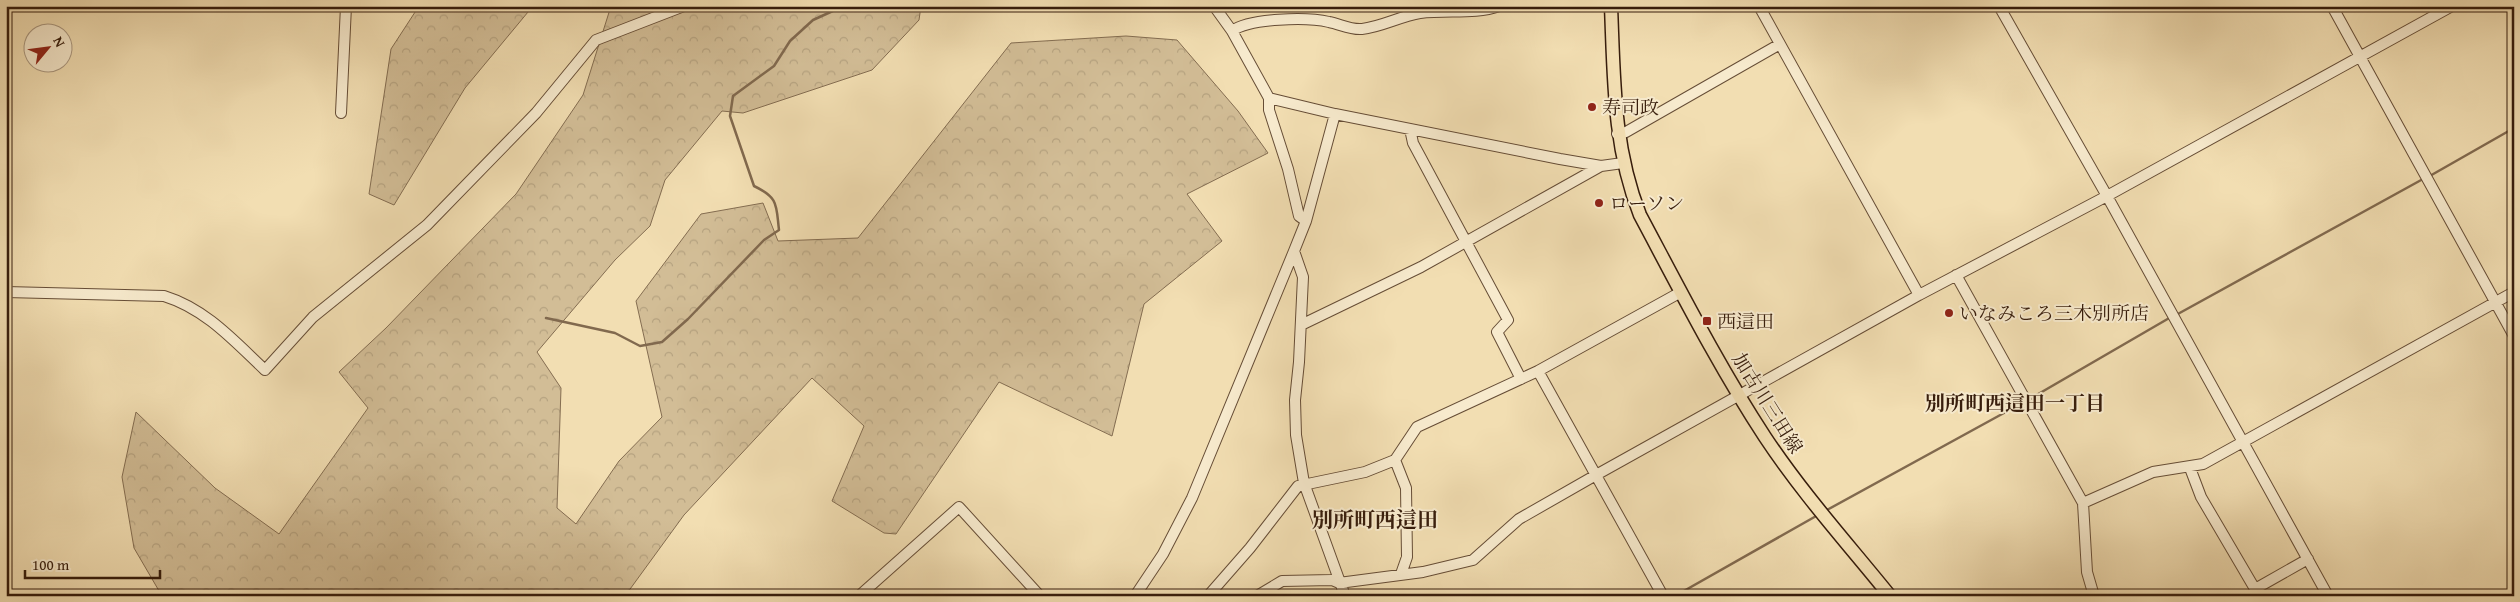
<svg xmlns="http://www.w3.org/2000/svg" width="2520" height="602" font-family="'Gentium Book Plus','Noto Serif JP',serif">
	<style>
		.forest { fill: url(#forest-crowns); stroke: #846d51 }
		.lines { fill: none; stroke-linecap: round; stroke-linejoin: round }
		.stream { stroke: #81694e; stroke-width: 2.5 }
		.minor-casing { stroke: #664d36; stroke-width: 12 }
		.major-casing { stroke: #371d0c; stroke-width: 15 }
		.minor { stroke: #f7eacd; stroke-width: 10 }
		.major { stroke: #f2deb2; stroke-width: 12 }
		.poi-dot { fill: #8f2418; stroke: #f7eacd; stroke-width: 2 }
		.labels { text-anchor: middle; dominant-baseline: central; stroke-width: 4; stroke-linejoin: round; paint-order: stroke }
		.poi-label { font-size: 19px; fill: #371d0c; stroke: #f7eacd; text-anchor: start }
		.street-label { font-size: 19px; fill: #371d0c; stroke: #f7eacd }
		.neighbourhood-label { font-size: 20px; font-weight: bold; fill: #371d0c; stroke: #f7eacd }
		.quarter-label { font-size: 21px; font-weight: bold; fill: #371d0c; stroke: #f7eacd }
	</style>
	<defs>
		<pattern id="forest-crowns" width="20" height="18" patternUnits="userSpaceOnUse" patternTransform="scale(1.25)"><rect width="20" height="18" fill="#d2bd96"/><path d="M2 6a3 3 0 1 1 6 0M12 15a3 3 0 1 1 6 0" fill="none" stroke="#b5a280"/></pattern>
	</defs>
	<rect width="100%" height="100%" fill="#f2deb2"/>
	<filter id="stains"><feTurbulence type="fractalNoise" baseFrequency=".004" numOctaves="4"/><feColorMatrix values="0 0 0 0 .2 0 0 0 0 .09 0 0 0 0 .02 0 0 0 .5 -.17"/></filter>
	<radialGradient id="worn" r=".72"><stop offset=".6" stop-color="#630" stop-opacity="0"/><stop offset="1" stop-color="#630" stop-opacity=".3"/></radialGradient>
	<path class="forest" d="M419,6H533L465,88L394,205L369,194L391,49Z
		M611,6H921L919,20L872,70L743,113L722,111L665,180L650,226L615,260L537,352L561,388L557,508L576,524L619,461L662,417L636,301L701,214L763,203L778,241L858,238L1011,43L1126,36L1177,40L1238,111L1268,153L1187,194L1222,241L1144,304L1112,436L999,382L896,534L884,533L832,501L864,426L812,378L684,515L625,596H162L134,548L122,477L136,412L215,488L279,534L368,408L339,372L386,328L516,194L583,95Z"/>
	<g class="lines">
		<path class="stream" d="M2428,177L2514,128
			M2176,315L2423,179
			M546,318L615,333L640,346L662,342L688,319L764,240L779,230C776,205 779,198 754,186L730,116L733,96L774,66L790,41L813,20L835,10L851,6
			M2028,400L2171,317
			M1825,511L2024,402
			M1675,596L1818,515"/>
		<g class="minor-casing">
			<path id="minor" d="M1214,6L1232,31L1269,98V110L1288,169L1299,216L1306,221
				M1759,6L1919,295
				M1999,6L2107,196L2328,596
				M2332,6L2514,336
				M1232,31C1250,18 1307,17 1329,22C1340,24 1350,30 1362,29C1381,27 1401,16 1420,13C1447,9 1474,15 1499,6
				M1269,98L1335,114L1560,159L1601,166L1623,163
				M341,113L346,6
				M1410,129L1413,143L1508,320L1497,332L1521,379
				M1617,134L1626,132L1780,44
				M1294,251L1303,277L1299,362L1295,400L1296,435L1304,483L1345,596
				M1956,275L2083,503L2087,572L2094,596
				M6,292L164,296C206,309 234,341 265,370L313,317L427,225L536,113L596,40L684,6
				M1301,325L1421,267L1601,166
				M1538,371L1663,596
				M1395,460L1406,488L1407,557L1401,574
				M2190,468L2201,497L2255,589L2308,559
				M2083,503L2153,472L2203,464L2514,292
				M859,596L959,507L1040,596
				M1135,596L1163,554L1192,498L1294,251L1306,221L1335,114
				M1208,596L1250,548L1298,486L1365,472L1395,460L1417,427L1538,371L1681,292
				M1257,596L1282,581L1332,580L1339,583L1423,572L1473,560L1519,519L1596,475L1919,295L2107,196L2452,6"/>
		</g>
		<g class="major-casing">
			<path id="major" d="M1611,6C1614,78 1613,147 1640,215C1680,290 1719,367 1765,437C1802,493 1848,544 1890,596"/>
		</g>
		<use href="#minor" class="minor"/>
		<use href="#major" class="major"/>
	</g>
	<g class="poi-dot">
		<circle cx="1592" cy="107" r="5"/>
		<circle cx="1599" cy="203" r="5"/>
		<circle cx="1949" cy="313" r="5"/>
		<rect x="1702" y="316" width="10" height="10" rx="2.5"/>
	</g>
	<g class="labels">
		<g class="poi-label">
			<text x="1602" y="107">寿司政</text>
			<text x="1609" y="203">ローソン</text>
			<text x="1959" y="313">いなみころ三木別所店</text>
			<text x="1717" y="321">西這田</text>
		</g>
		<g class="street-label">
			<text transform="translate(1768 403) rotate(58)">加古川三田線</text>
		</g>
		<g class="neighbourhood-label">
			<text x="2015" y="402">別所町西這田一丁目</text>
		</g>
		<g class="quarter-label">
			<text x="1375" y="519">別所町西這田</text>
		</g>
	</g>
	<rect width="2520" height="602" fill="none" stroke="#f2deb2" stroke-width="25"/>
	<rect x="8" y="8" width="2505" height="587" fill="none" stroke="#371d0c" stroke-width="2.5"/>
	<rect x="12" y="12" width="2495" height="577" fill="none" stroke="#371d0c"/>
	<g transform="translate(48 48) rotate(61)"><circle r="24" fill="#f7eacd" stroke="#aa9880"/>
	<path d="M0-4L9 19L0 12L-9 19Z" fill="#8f2418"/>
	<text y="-8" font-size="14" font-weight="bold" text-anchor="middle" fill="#371d0c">N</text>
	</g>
	<path d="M25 570v8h135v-8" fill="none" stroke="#371d0c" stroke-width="2.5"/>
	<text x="32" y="570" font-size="15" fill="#371d0c" stroke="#f7eacd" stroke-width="4" paint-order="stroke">100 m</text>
	<rect width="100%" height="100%" filter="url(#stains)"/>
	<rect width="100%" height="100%" fill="url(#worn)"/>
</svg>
